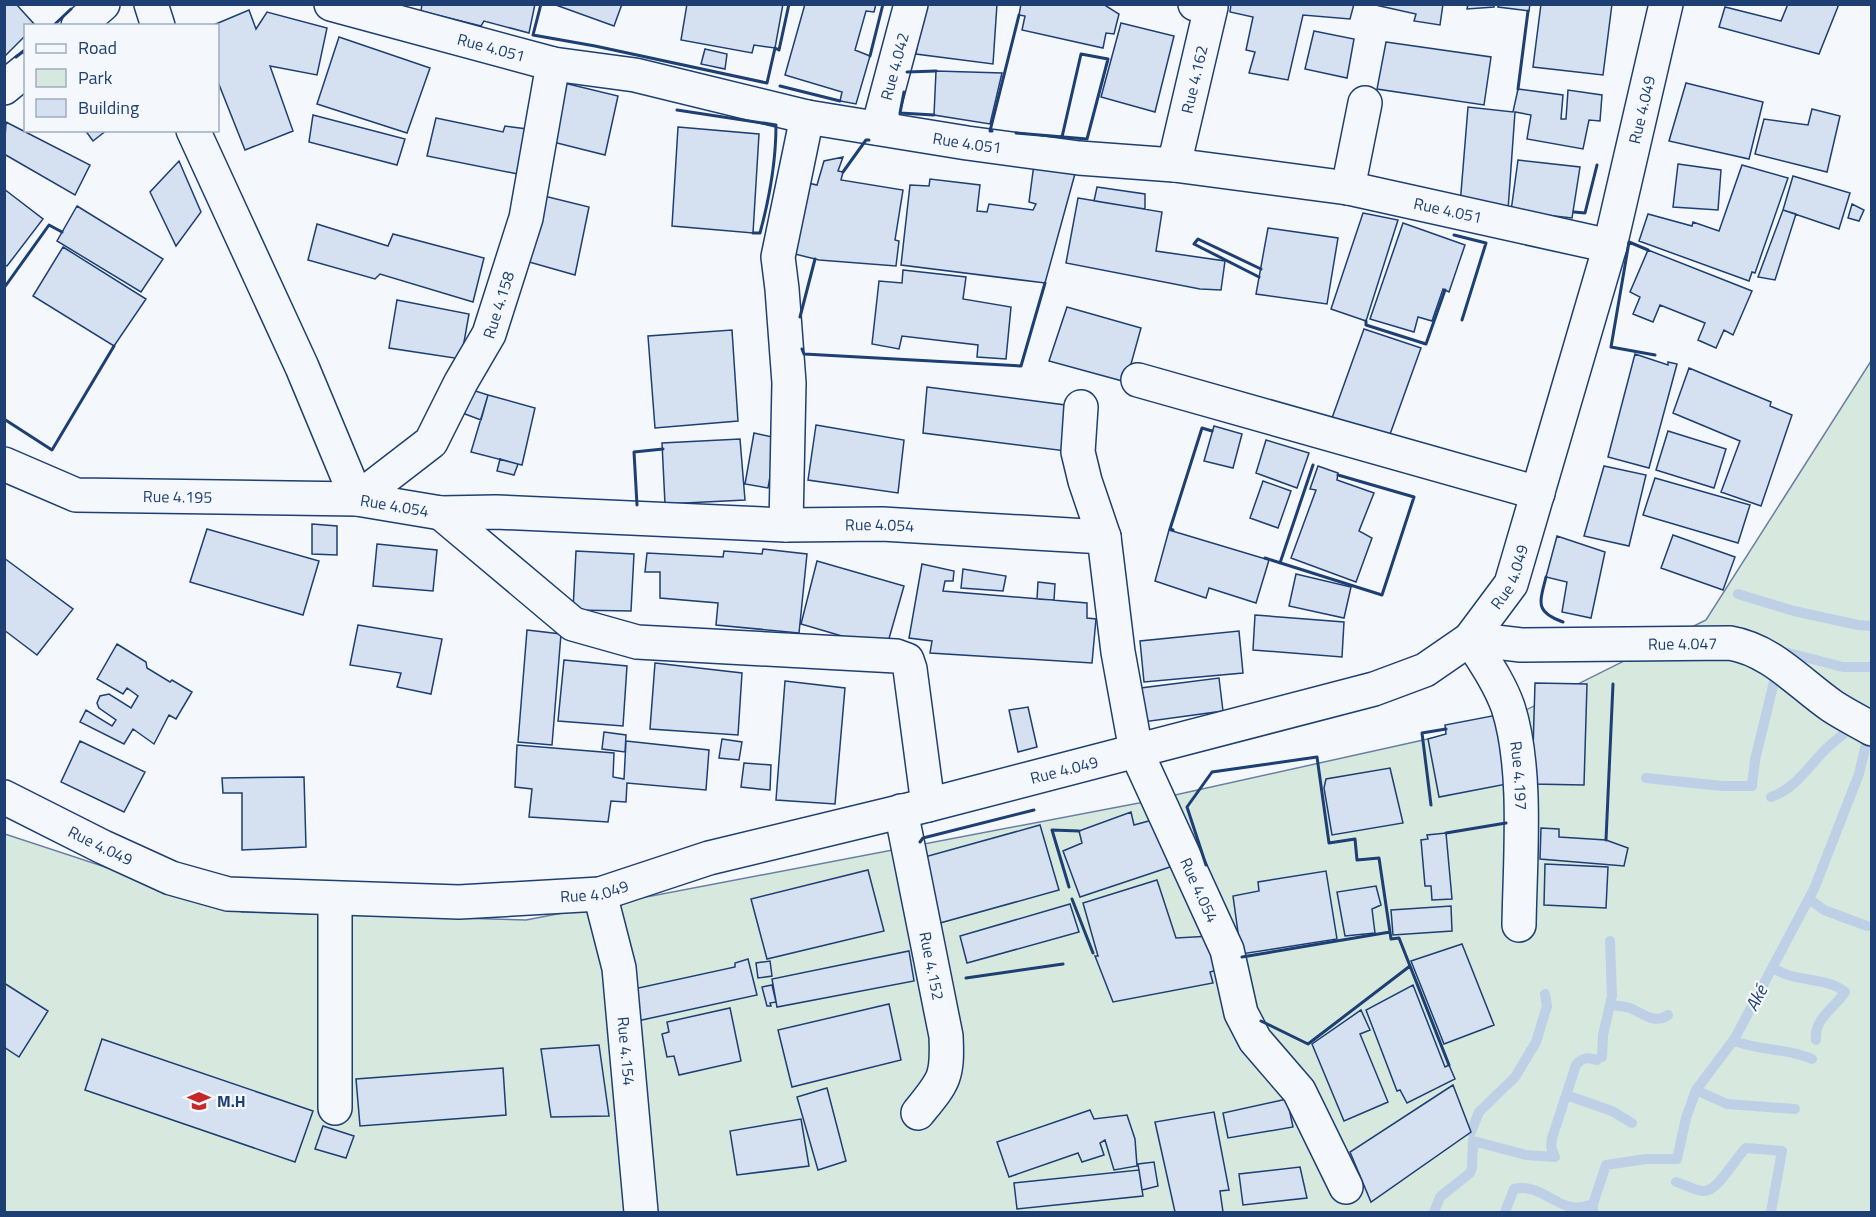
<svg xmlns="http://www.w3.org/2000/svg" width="1876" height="1217" font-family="'Titillium Web',sans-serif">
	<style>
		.green { fill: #d7e8df; stroke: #687fa3; stroke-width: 1.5 }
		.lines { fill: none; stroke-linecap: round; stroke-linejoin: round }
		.stream { stroke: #bed0e5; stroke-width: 10 }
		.building { fill: #d5e0f0; stroke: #1d3f73; stroke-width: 1.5 }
		.minor-casing { stroke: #1d3f73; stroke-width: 36 }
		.minor { stroke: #f4f7fb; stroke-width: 33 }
		.wall { stroke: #1d3f73; stroke-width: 3 }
		.labels { text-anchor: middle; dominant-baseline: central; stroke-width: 4.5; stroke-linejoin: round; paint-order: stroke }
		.street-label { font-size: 16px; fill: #1d3f73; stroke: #f4f7fb }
		.poi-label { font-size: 16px; font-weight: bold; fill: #1d3f73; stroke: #f4f7fb; text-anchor: start }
		.water-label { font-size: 18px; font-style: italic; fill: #1d3f73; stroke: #f4f7fb }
	</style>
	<rect width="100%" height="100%" fill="#f4f7fb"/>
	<path class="green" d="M1871,361V1212H5V834L242,912L526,920L1139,803L1500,723L1706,620Z"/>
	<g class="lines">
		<path class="stream" d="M1738,594L1794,611L1858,625L1872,626
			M1781,651L1843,667H1872
			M1646,778L1722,786H1752L1755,760L1774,682
			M1771,797C1796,788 1807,768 1825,750C1834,740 1846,735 1853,723
			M1812,901L1824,910L1867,926
			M1774,968C1794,983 1826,976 1845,992C1834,1009 1814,1018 1816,1040
			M1610,1005C1617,1006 1623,1006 1630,1008C1642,1013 1655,1025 1668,1015
			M1735,1041C1759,1051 1788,1048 1812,1059
			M1602,1057L1603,1035L1612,996L1610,941
			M1696,1090L1727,1104L1795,1109
			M1566,1095L1612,1111L1632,1123
			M1471,1132L1479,1112L1515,1077L1536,1042L1547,1006L1545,994
			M1676,1182C1684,1184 1695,1191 1703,1191C1718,1192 1735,1158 1746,1148L1782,1151L1771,1212
			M1434,1212L1440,1197L1470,1173L1472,1168L1473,1141L1526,1155L1555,1157L1551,1147L1552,1138L1576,1065C1582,1057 1589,1057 1597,1060
			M1505,1212L1514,1189C1545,1182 1559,1217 1590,1205
			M1593,1212V1204L1606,1165L1646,1159H1677L1686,1118L1696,1090L1735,1038L1814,889L1859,774L1869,731"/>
	</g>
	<path class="building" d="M4,4H16L35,25L26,26V35L4,57Z
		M422,4H535L529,33L484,21L481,26L421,11Z
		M553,4H622L614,26Z
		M687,4H783L775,48L754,45L752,53L681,40Z
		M805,4H876L874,12L866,11L855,50L870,56L856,104L840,101L842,92L785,75Z
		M923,4H997L993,64L916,54Z
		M1021,4H1103L1119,14L1114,34L1106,33L1103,48L1022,30L1025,16L1019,15Z
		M1231,4H1354L1350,19L1303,15L1288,80L1249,73L1255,52L1246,50L1253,17L1230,12Z
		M1371,4H1443L1440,25L1414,21L1416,14Z
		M1468,4H1494V7L1467,9Z
		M1498,4H1530L1529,11L1498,7Z
		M1541,4H1612L1603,75L1533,67Z
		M1788,4H1839L1819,54L1719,27L1725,7L1781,21Z
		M249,10L256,29L267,12L327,28L317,75L270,66L293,131L245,150L218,82V26H211Z
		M1121,23L1174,36L1155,112L1101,97Z
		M1314,31L1354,39L1347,78L1305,69Z
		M339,37L430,68L407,133L317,104Z
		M1386,42L1491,57L1484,105L1377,89Z
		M705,49L727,54L725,69L701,64Z
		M936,71L1002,73L990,124L934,115Z
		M560,82L618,96L605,155L545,140Z
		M1686,83L1763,102L1749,159L1669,141Z
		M1518,89L1563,95L1561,119H1566L1568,90L1602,95L1600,121L1589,120L1583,149L1527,139L1531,115L1515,112L1508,210L1460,205L1468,107L1513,112Z
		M1812,109L1840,116L1827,172L1755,154L1764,119L1808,125Z
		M313,115L405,139L397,165L309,142Z
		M436,118L503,132L505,126L527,129L518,174L427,156Z
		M6,122L90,165L75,195L4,154Z
		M678,127L759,134L753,233L672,226Z
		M85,130H107L93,141Z
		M843,157L838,171L843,172L841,180L903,190L895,240L899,241L896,266L819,260L779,250L799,181L817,185L824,161Z
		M1518,160L1580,167L1572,218L1511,211Z
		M179,161L201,212L176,246L150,192Z
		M1034,164L1076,170L1045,283L901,265L910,185L929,186L930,179L980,185L977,211L987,212L989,204L1033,210L1036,204L1029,202Z
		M1678,164L1721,170L1718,210L1673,207Z
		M1742,165L1788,178L1755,273L1752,272L1749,281L1639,241L1648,214L1692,226L1693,222L1719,231Z
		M1793,176L1850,193L1839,229L1783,210Z
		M1097,187L1145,194V209L1094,201Z
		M4,189L43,219L7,266L4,264Z
		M532,193L589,207L575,275L515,258Z
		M1078,198L1162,212L1156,251L1225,261L1221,290L1200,289L1066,263Z
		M1852,204L1864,210L1859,221L1848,218Z
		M77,206L163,259L141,292L57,241Z
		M1783,210L1796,214L1775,280L1758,277Z
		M1363,213L1398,220L1366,321L1331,309Z
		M1403,223L1465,245L1449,292L1443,289L1432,321L1418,317L1414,332L1370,319Z
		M317,224L388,246L393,234L484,258L473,302L380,274L375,279L308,260Z
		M1268,228L1338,238L1327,304L1256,294Z
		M63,247L146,299L114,346L33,296Z
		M1648,250L1752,291L1733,335L1724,330L1716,348L1698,340L1705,323L1660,305L1653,322L1633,314L1640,297L1630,292Z
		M903,270L966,277L963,299L1011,307L1006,359L977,357L978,345L902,336L899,349L872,344L879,281L902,283Z
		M397,300L469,314L461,359L389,348Z
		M1067,307L1141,328L1126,382L1049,361Z
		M1364,329L1421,348L1389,437L1332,418Z
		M732,330L738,421L655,428L648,336Z
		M1635,354L1668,365V362L1677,364L1649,468L1608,457Z
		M1689,368L1771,402L1770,406L1792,415L1761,506L1721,492L1740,441L1673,413Z
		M927,387L1073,406L1066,451L923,433Z
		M466,388L488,395L481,420L457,411Z
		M488,395L535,408L522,465L471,452Z
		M816,425L904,440L898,493L808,480Z
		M1214,426L1242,434L1233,468L1204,461Z
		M1668,431L1726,449L1714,488L1656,470Z
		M754,433L777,438L768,488L745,484Z
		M740,439L745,500L665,504L662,443Z
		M1266,440L1309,453L1297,488L1256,473Z
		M500,459L518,464L514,475L497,471Z
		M1318,466L1338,473L1337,480L1374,493L1359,531L1372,538L1356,582L1291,558L1316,490L1310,489Z
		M1604,466L1646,475L1629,546L1584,536Z
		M1655,478L1750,505L1738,543L1643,515Z
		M1263,481L1291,491L1278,528L1250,518Z
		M312,524L337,526V555L312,554Z
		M207,529L319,561L303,615L190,582Z
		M1169,530L1269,560L1256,603L1209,588L1206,598L1155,581Z
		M1673,535L1735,557L1723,590L1661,568Z
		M1557,536L1605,552L1591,618L1562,612L1567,582L1546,577Z
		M377,544L437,550L433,591L373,586Z
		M763,549L807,554L799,633L716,625L718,603L660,598V572H645L647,553L723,557L724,551L762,554Z
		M576,551L634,554L631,611L573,610Z
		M4,558L73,609L37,655L4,630Z
		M817,561L904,586L886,649L801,624Z
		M922,564L954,571L953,581H945L943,591L1087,603V618L1096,619L1092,663L930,653L932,641L909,638Z
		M963,569L1006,576L1003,591L961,588Z
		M1296,574L1351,587L1344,618L1289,606Z
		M1038,582L1055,584L1054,600L1037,599Z
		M1255,615L1344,622L1342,657L1253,650Z
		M358,625L442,639L431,694L397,687L401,673L350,665Z
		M527,630L561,634L552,745L518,742Z
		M1239,631L1243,673L1144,682L1140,641Z
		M117,644L146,662L147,668L170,682L172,680L192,692L176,719L169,715L154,744L133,729L124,744L80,722L86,710L112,726L116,720L99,708L97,703L100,696L109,694L131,708L138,696L127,688L123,694L97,679Z
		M564,660L627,666L623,726L558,721Z
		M655,663L742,673L738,735L650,729Z
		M1219,678L1223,711L1143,722L1133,689Z
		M785,681L845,688L835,804L776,800Z
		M1535,683L1587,684L1584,785L1532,784Z
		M1028,707L1037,747L1018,752L1009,710Z
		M1497,715L1512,783L1439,797L1428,739L1446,734L1445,725Z
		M604,732L626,735L625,752L602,749Z
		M722,739L742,742L739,760L719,758Z
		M80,741L145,772L124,812L61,782Z
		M626,741L709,750L706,790L627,783L626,802L611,801L608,822L529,817L532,789L515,787L517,745L614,753L613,777L624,779Z
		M744,763L771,765L770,790L741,787Z
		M1390,768L1403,823L1332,835L1324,788L1326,779Z
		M304,777L306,847L242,850V793H223L222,778Z
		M1131,812L1134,825L1156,819L1170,867L1080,897L1063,851L1082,843L1079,831Z
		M1040,825L1059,890L940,923L921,858Z
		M1541,828L1559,829V837L1606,840L1628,848L1624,866L1540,859Z
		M1446,833L1452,899L1432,900L1431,886H1425L1421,840L1428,839L1427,835Z
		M1545,864L1608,867L1606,908L1544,905Z
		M868,870L884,931L767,959L751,899Z
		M1326,871L1337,939L1241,954L1233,896L1259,891L1258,882Z
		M1157,880L1176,938L1211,936L1217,970L1210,972L1213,983L1113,1002L1095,956H1098L1083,903Z
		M1376,886L1381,905L1372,909L1375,933L1345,936L1337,892Z
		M1070,904L1079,932L967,963L960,936Z
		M1451,906L1452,931L1393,935L1391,910Z
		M1462,944L1494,1025L1444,1044L1411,961Z
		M909,951L914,981L777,1007L772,979Z
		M748,959L757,995L628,1023L620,992L735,967V963Z
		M770,961L772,976L758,978L756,963Z
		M4,983L48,1011L19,1057L4,1047Z
		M772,985L776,1002L770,1003L771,1006H767L762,987Z
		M1413,985L1445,1067L1449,1065L1455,1079L1407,1103L1400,1090L1397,1091L1366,1010Z
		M889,1004L901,1060L792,1087L778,1030Z
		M730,1008L741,1061L679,1075L674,1056L667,1057L662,1034L669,1032L667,1022Z
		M1361,1010L1370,1030L1360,1034L1388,1102L1344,1121L1312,1044Z
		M102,1039L313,1111L295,1162L85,1090Z
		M599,1045L609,1116L551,1117L541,1049Z
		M503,1068L506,1115L360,1126L356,1079Z
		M1453,1085L1471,1132L1371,1202L1350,1152Z
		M827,1088L846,1161L818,1170L797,1097Z
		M1287,1099L1293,1127L1228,1138L1223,1113Z
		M1090,1110L1094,1119L1127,1115L1135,1139L1137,1166L1114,1170L1105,1140L1100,1143L1104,1155L1082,1162L1078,1153L1009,1177L997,1142Z
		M1214,1112L1229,1190L1220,1191L1223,1212H1175L1155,1122Z
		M801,1119L809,1166L737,1175L730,1131Z
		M323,1126L354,1136L346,1158L315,1149Z
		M1154,1162L1158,1186L1142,1190L1138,1164Z
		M1300,1167L1307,1198L1243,1205L1239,1174Z
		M1139,1170L1143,1196L1017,1209L1014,1183Z"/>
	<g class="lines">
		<g class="minor-casing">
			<g id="minor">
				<path d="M151,4L158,26"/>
				<path id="s1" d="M331,4L553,64L635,75L807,117L967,143L1079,158L1174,165L1348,188L1610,246"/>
				<path d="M78,26L103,4"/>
				<path d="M4,88L26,70"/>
				<path id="s2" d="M878,128L911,4"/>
				<path id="s3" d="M193,130L302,367L357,499L441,513L496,512L786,525L882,524L1104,537L1118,652L1136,751L1227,950L1241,1013L1255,1040L1299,1091L1346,1187"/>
				<path id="s4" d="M1174,165L1211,7L1195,4"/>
				<path d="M1348,188L1365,103"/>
				<path d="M1138,380L1538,493"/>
				<path d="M1081,407L1078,452L1085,481L1104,537"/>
				<path id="s5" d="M4,464L76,495L357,499L431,442L461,382L489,334L526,218L553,64"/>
				<path d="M441,513L573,624L637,642L896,656L907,660L910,669L928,805"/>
				<path d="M786,525L789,383L782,289L778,257L807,117"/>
				<path id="s6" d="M1470,639L1521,645L1730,643C1771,650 1799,683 1832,706C1844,714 1858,721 1872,729"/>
				<path id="s7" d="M1470,639C1484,661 1499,682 1508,707C1528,769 1520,859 1519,925"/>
				<path id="s8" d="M4,797L103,847L171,878L228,894L459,902L600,894L709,858L928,805L1374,689L1425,670L1470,639L1511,584L1610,246L1666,4"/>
				<path id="s9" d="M901,811L946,1036C948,1078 944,1081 918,1113"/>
				<path id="s10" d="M600,894L619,968L641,1212"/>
				<path d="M335,899V1108"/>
			</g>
		</g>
		<use href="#minor" class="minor"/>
		<path class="wall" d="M541,4L533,35L595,46L767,83L775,48L779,50L789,4
			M53,26L71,9
			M870,56L883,4
			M16,57L26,49
			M907,72L936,71
			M780,86L840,101
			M1518,89L1528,11
			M904,92L900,113L934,115
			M677,110L776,125C776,162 770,196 760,233H753
			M992,131H990L1019,15
			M1016,133L1087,139L1108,59L1081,54L1062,137
			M843,172L866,140H869
			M1574,212L1585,213L1597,165
			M1454,235L1486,243L1462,320
			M1648,250L1629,242L1611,347L1655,355
			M1259,277L1194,244L1198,239L1261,269
			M4,288L49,225L62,232
			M800,317L815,259
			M1366,321V325L1426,344L1445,290
			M802,349L804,354L1021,366L1045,283
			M4,419L52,450L114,346
			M637,505L634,452L663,449
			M1173,530L1170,529L1202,428L1212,431
			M1265,558L1382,595L1414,497L1338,475
			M1280,563L1313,465
			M1546,577C1540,602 1534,612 1563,622
			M1431,805L1422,733L1446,729
			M1446,833L1506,823
			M1606,840L1613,684
			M920,842L923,838L1034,810
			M1206,865L1187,807L1212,772L1317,757L1329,843L1355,839L1357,860L1379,858L1391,939L1399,938L1449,1065
			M1069,887L1052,830L1079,831
			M1072,899L1093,953
			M1242,957L1390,932
			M966,978L1063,964
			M1261,1021L1308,1044L1410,966"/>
	</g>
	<defs>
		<g id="school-bare" transform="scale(1.8)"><path d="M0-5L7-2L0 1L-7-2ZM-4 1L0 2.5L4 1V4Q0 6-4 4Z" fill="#c62828" stroke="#f4f7fb" stroke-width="2.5" paint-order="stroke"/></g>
	</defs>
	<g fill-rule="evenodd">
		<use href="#school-bare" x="199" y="1101"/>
	</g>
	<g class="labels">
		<g class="street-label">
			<text stroke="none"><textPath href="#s1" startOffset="166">Rue 4.051</textPath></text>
			<text stroke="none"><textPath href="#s2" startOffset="64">Rue 4.042</textPath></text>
			<text stroke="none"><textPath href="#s4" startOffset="88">Rue 4.162</textPath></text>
			<text stroke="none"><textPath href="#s8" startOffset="2088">Rue 4.049</textPath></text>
			<text stroke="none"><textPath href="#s1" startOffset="652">Rue 4.051</textPath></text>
			<text stroke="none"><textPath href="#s1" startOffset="1138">Rue 4.051</textPath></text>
			<text stroke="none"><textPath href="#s5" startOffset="606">Rue 4.158</textPath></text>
			<text stroke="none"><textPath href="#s5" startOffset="180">Rue 4.195</textPath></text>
			<text stroke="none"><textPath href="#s3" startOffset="442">Rue 4.054</textPath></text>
			<text stroke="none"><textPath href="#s3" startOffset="928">Rue 4.054</textPath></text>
			<text stroke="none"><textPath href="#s8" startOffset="1602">Rue 4.049</textPath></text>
			<text stroke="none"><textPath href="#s6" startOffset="213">Rue 4.047</textPath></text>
			<text stroke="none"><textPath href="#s8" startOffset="1098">Rue 4.049</textPath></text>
			<text stroke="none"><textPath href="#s7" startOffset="148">Rue 4.197</textPath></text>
			<text stroke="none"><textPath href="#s8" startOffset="108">Rue 4.049</textPath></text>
			<text stroke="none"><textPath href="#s8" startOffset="612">Rue 4.049</textPath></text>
			<text stroke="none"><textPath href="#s3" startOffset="1522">Rue 4.054</textPath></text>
			<text stroke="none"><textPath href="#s9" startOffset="158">Rue 4.152</textPath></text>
			<text stroke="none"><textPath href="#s10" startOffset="160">Rue 4.154</textPath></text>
		</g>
		<g class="poi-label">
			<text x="217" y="1101">M.H</text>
		</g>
		<g class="water-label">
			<text transform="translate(1756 998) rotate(-62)">Aké</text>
		</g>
	</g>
	<rect width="1876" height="1217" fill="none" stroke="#1d3f73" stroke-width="12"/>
	<rect x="24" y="24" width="195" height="108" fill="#f4f7fb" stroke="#9eadc5" stroke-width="1.5"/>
	<rect x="36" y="44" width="30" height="9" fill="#f4f7fb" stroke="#9eadc5" stroke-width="1.5"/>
	<text x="78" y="54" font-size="18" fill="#1d3f73">Road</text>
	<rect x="36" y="69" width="30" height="18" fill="#d7e8df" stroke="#9eadc5" stroke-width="1.5"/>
	<text x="78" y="84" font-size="18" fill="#1d3f73">Park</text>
	<rect x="36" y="99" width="30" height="18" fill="#d5e0f0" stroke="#9eadc5" stroke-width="1.5"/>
	<text x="78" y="114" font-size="18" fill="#1d3f73">Building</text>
</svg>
